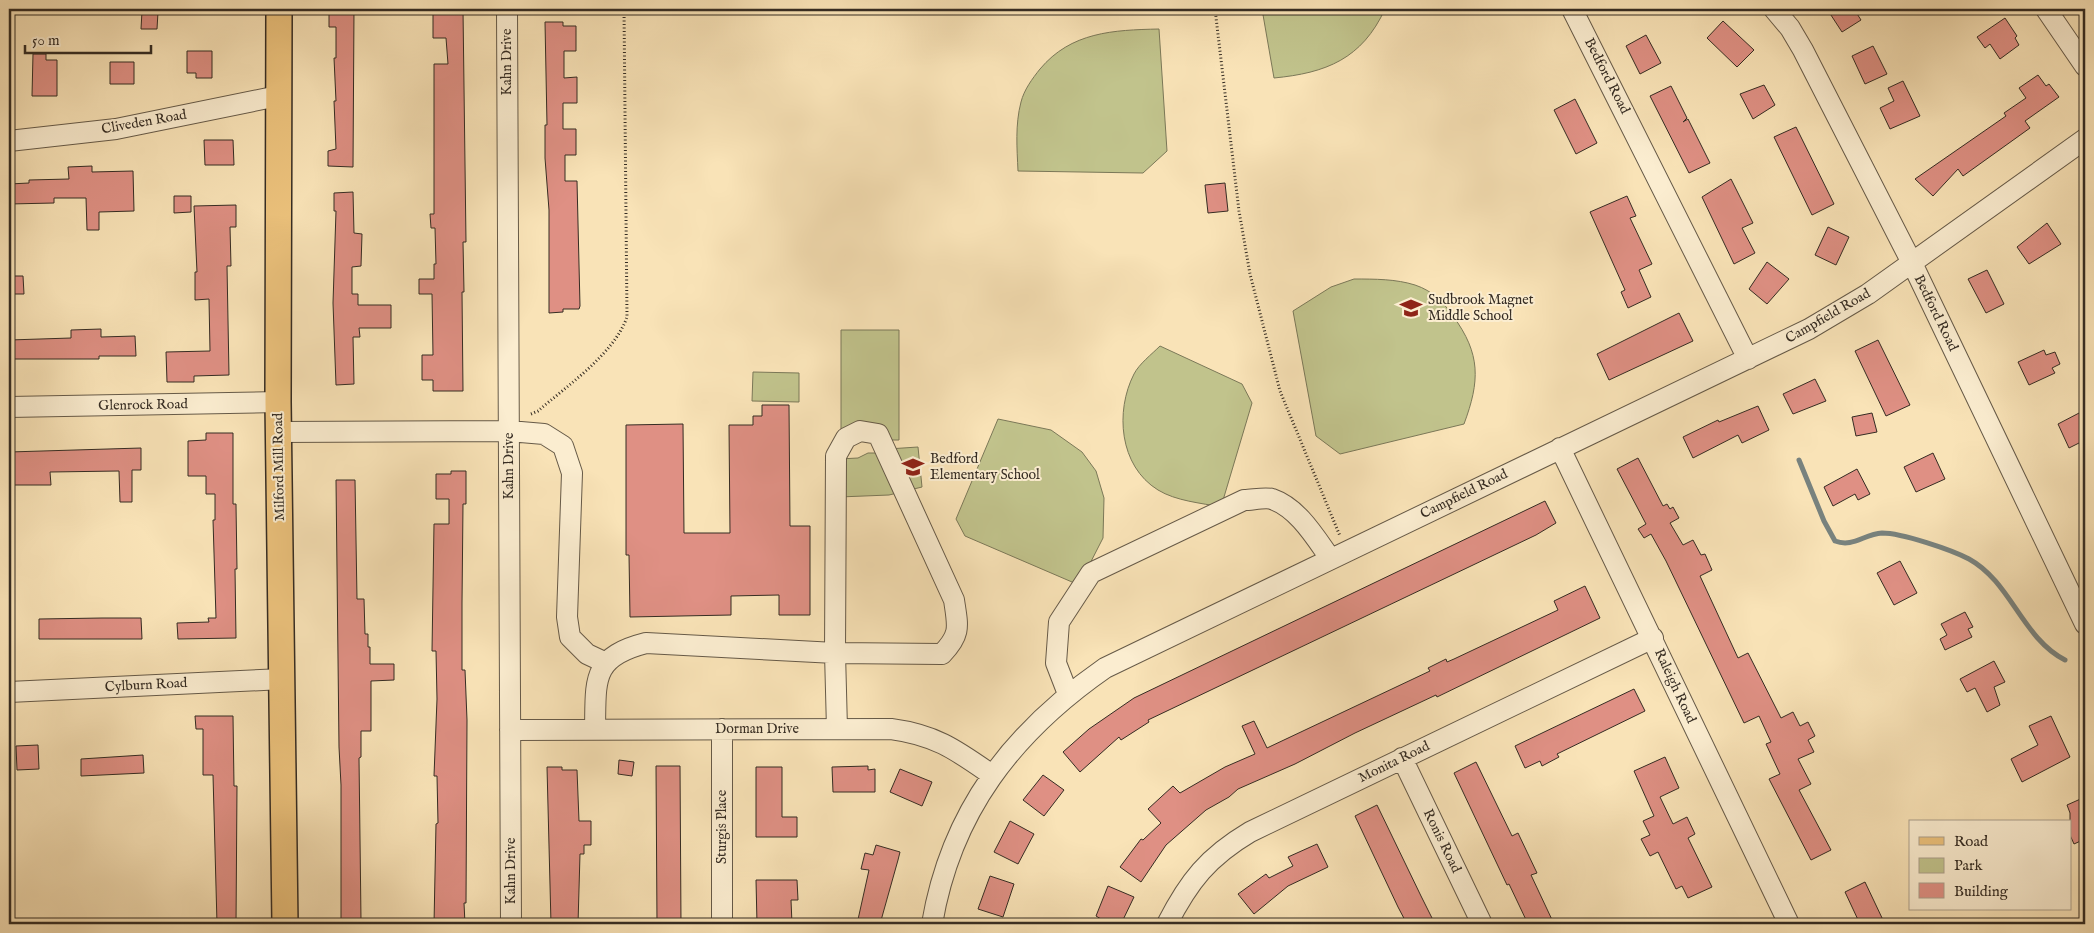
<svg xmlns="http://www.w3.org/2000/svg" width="2094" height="933" font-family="'IM FELL English',serif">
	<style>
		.green { fill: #c1c38c; stroke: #7b7858 }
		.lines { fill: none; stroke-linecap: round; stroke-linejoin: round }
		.stream { stroke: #78827e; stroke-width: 5 }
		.building { fill: #df9084; stroke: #352c23 }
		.minor-casing { stroke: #665a48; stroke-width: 22 }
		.major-casing { stroke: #352c23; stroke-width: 28 }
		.path { stroke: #352c23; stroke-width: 3; stroke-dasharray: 1 2.5; stroke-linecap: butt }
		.minor { stroke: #fbedd0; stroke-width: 20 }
		.major { stroke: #ecc27c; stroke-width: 25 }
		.labels { text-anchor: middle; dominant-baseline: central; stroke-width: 4; stroke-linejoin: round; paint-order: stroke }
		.street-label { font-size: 14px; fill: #352c23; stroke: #fbedd0 }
		.poi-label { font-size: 14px; fill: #352c23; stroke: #fbedd0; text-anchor: start }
	</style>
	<rect width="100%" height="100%" fill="#f9e3b7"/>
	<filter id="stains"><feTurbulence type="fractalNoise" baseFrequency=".004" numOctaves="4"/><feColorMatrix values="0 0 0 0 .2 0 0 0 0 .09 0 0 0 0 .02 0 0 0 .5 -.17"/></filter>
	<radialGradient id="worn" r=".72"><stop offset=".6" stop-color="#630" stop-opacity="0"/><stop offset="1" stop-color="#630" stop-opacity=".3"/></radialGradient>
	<path class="green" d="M1262,9H1385C1362,59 1326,73 1274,78Z
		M1159,29L1167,151L1143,173L1018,171C1017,148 1015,125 1021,102C1024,90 1032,79 1040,69C1071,32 1113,30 1159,29Z
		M1354,279C1375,279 1396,279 1415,285C1433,291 1443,302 1453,316C1481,354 1480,381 1464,424L1340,454L1316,436L1293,311L1331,287Z
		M841,330H899V440H841Z
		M1160,346L1242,384L1252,403L1221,507C1201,503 1176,501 1158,490C1119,466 1115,411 1134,374C1139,364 1152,354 1160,346Z
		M753,372L799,373V402L752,401Z
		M998,419L1051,430L1082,452L1096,471L1104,498L1103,538L1079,585L965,536L956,519Z
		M918,447L922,487L889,495L839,497V459L858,458L868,453H882L888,449Z"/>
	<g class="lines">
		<path class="stream" d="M1799,460L1824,521L1835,541C1853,548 1864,534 1882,533C1902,533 1952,550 1969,559C2011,582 2022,638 2065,660
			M2083,668H2085"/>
	</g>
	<path class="building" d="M335,9H354L353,167L328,166V151L336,149L334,101H336L334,58H336V27H329V10Z
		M1827,9H1854L1861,20L1842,32Z
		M446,10H463L466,242H463L464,292H462L463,391H433V380H422V355H433L432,294H419V279H434V264H436L435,228H431L430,214H434V64H448L446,38H433V14H446Z
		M142,11L158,12L157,29H141Z
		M2005,18L2017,36L2015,38L2019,45L2000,59L1990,44L1985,48L1977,37Z
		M1723,21L1754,50L1737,67L1707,38Z
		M545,22H563V26H576V51H564V78L577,77V103H563V129H576V155H565V181H577L580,306L579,309H563V312L549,313V210L545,158V125H547Z
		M1646,35L1661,63L1640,74L1626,46Z
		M1873,46L1887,74L1865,84L1852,56Z
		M187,51H212V78H196V73H187Z
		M33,54H46V60H57V96H32Z
		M110,62H134V84H110Z
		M2038,75L2046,86L2049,84L2059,97L2025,121L2030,128L1963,176L1958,169L1933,196L1915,179L2006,116L2004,113L2026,98L2019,88Z
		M1903,81L1920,116L1890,129L1880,108L1894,101L1888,88Z
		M1764,85L1775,105L1753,119L1740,94Z
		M1671,86L1687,118L1683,122L1688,119L1710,163L1689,173L1650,96Z
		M1575,99L1597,143L1576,154L1554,110Z
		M1796,127L1834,204L1812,215L1774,137Z
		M204,140H233L234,165H205Z
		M92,166V172L133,171L134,211L99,212V230H87L86,198H54V203L9,204V184L29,183V180L69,179L68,167Z
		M1731,179L1753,223L1742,228L1755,253L1734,264L1702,197Z
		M1225,183L1228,211L1208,213L1205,185Z
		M353,192L354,233L362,234L361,266L352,267V294H358V305H391V328H359L360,337H353L354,384L336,385L333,303L336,211H334V193Z
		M174,196H191V212L174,213Z
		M1627,196L1636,216L1630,218L1652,264L1639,270L1651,297L1628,308L1621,292L1625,290L1590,212Z
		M236,205V227H230L231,266H227L229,375L194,376V382H167L166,352L210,351L209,299L195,300V272H197L194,206Z
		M2047,223L2061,244L2029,264L2017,247Z
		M1828,227L1849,237L1836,265L1815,255Z
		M1767,262L1789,279L1767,304L1749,289Z
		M1987,270L2004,304L1986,313L1968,279Z
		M9,276H23L24,294H9Z
		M1679,313L1693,341L1609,380L1597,354Z
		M101,329V337L135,336L136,356H99V359H9V340L71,338V330Z
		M1878,340L1910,405L1886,416L1855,351Z
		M2044,350L2046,355L2055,352L2060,364L2052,368L2055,373L2029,385L2018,362Z
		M1815,379L1826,401L1793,414L1783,394Z
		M762,405H789L790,526H810V615H779V595L731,596V615L630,617L629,555H626V425L683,424L684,533H730L729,425H753V416H762Z
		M1758,406L1769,430L1742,443L1738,435L1693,458L1683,437L1718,420L1719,422Z
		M2081,412L2085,421V440L2069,448L2058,424Z
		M1872,413L1877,432L1856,436L1852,417Z
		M206,433H233V504H236L237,569H235L236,638L178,639L177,623L209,622L208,618H216L213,520H215V494H206V476H188V441L206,440Z
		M141,448V470H132V502H120L119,471L50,472L51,485H14V471H9V452Z
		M1933,453L1945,479L1916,492L1904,467Z
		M1638,458L1663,506L1667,504L1670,509L1673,507L1679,518L1670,523L1683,545L1693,540L1701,555L1705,554L1712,570L1700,576L1738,658L1748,653L1781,718L1793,712L1800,726L1808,722L1815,736L1808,740L1814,752L1798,759L1811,784L1799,790L1831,850L1811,860L1769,779L1780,774L1766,744L1771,742L1759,716L1744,723L1666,561L1651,534L1644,538L1638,529L1646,524L1617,469Z
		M1857,469L1870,494L1858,500L1855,494L1833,506L1824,487Z
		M451,471H466V504H463L462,603V670H465L467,720L466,903H464L465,924H434L436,824L438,823L437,776H434L437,699L436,651H432L434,524H449V499H436V474H451Z
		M336,480H355L357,599H364L365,634H368V647H370V664H394V680L371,681V731H361V757L359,758L361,920L341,921V785L339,747Z
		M1545,501L1556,523L1536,535L1148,720L1149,722L1121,740L1119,737L1080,772L1063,752L1089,729L1134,698Z
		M1900,561L1917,593L1894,605L1877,573Z
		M1585,586L1600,618L1437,697L1436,695L1355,733L1295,764L1238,789L1229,797L1206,810L1166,845L1141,882L1120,867L1141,839L1143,840L1161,823L1148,809L1173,786L1180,793L1225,767L1255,754L1242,726L1254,721L1267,748L1430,671L1428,668L1446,659L1447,662L1454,659L1558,610L1554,601Z
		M1965,612L1973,627L1968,629L1972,637L1945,650L1940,639L1947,635L1941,624Z
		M102,618H141L142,639H39V619Z
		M1994,661L2005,682L1994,687L2000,705L1987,712L1975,688L1967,692L1960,679Z
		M1634,689L1645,711L1557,754L1559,757L1542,766L1540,761L1525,768L1515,746Z
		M195,716H233L234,786H237L236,924H217L213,775H203V729H196Z
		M2051,716L2070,757L2022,782L2011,759L2038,745L2029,726Z
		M38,745L39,769L17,770L16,746Z
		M143,755L144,773L81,776V759Z
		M1665,757L1679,788L1660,797L1673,824L1687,817L1695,834L1688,838L1712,887L1688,898L1682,886L1676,889L1658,852L1650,856L1641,839L1650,835L1643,821L1654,816L1634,771Z
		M619,760L634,762L632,776L618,774Z
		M1476,762L1512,836L1518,833L1537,873L1531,875L1554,924H1528L1509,884L1507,885L1454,773Z
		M656,766H680L681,924H657Z
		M868,766V770L875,769V792H833L832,767Z
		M547,767H562V770H577L579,821H591V845H584V854H580L578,924H551Z
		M756,767H782V817H797V837H756Z
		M900,769L932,782L922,806L890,792Z
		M1043,775L1064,790L1044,816L1023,800Z
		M2085,797V839L2074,844L2070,835V813L2067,805Z
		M1377,805L1421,896L1435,924H1407L1398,907L1355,816Z
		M1010,821L1034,834L1018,864L994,852Z
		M1317,844L1328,867L1288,886L1254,914L1238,894L1266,874L1269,878L1293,866L1288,857Z
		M876,845L900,852L898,860L880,924H857L869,870L861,869L865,853L873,855Z
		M990,876L1014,884L1003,917L978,909Z
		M756,880H797L798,900H791L792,924H757Z
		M1865,882L1883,920L1875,924H1860L1845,892Z
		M1108,886L1134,897L1121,924H1099L1101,919L1096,916Z"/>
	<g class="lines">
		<g class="minor-casing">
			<path id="minor" d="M507,9L511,924
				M1572,9L1748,359
				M1774,9L1790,28L1803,50L1912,263L2085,624
				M2046,9L2085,66
				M9,141L116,129L278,96
				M9,407L278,402
				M860,431L878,434L954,600C958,627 961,634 942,654L835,653L836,456L846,438Z
				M278,432L509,431L544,434L563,446L572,473L567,617L570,637L587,654L604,662
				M1560,448L1789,924
				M9,692L283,679
				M1068,694L1056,663L1059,622L1091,573L1244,500C1252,500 1265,497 1272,499C1298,508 1315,537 1330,558
				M595,729C596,680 591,657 646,643L835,653L837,729
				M722,729V924
				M510,730L891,729C936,735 956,750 992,775
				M1402,758L1482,924
				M932,924C951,811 1013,732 1105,668L1809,329L1868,294L2085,139
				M1167,924C1189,881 1208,857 1250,832L1653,638"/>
		</g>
		<g class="major-casing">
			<path id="major" d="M279,9L278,402L285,924"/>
		</g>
		<path class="path" d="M1215,9L1239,211L1250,274L1280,391L1340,536
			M531,414L538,411C568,385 614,354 627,317L624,9"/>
		<use href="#minor" class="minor"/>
		<use href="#major" class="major"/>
	</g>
	<defs>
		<g id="school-bare" transform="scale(1.725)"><path d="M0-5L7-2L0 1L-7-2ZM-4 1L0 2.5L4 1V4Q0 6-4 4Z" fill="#8f2418" stroke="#fbedd0" stroke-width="2.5" paint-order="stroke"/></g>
	</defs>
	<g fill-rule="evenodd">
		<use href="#school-bare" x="1411" y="308"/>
		<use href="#school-bare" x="913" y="467"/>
	</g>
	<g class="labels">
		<g class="street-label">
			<text transform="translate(507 62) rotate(-90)">Kahn Drive</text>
			<text transform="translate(1607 76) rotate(63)">Bedford Road</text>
			<text transform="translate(144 122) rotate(-10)">Cliveden Road</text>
			<text transform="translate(1936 313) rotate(64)">Bedford Road</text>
			<text transform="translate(1828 316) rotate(-30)">Campfield Road</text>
			<text transform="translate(143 405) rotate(-1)">Glenrock Road</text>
			<text transform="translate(509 466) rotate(-90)">Kahn Drive</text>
			<text transform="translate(279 467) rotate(-91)">Milford Mill Road</text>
			<text transform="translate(1464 494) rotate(-26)">Campfield Road</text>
			<text transform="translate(146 685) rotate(-3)">Cylburn Road</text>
			<text transform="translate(1675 686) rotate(65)">Raleigh Road</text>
			<text x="757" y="729">Dorman Drive</text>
			<text transform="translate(1394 762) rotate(-26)">Monita Road</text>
			<text transform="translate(722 827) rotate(-90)">Sturgis Place</text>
			<text transform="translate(1442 841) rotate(64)">Ronis Road</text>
			<text transform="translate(511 871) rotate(-90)">Kahn Drive</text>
		</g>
		<g class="poi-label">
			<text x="1428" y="300">Sudbrook Magnet<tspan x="1428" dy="16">Middle School</tspan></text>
			<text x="930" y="459">Bedford<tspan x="930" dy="16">Elementary School</tspan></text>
		</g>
	</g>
	<rect width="2094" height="933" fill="none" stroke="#f9e3b7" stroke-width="30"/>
	<rect x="10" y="10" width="2074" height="913" fill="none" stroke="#352c23" stroke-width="2.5"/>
	<rect x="15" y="15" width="2064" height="903" fill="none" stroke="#352c23"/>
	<rect x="1909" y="820" width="162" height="90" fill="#fbedd0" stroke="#aca08b"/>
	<rect x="1919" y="837" width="25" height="8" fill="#ecc27c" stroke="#aca08b"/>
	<text x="1954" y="846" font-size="15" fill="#352c23">Road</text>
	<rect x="1919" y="858" width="25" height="15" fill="#c1c38c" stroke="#aca08b"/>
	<text x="1954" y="870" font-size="15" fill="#352c23">Park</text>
	<rect x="1919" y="883" width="25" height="15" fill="#df9084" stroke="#aca08b"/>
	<text x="1954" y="896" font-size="15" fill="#352c23">Building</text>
	<path d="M25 45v8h126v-8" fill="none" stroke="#352c23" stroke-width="2.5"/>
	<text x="32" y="45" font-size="15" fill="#352c23" stroke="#fbedd0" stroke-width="4" paint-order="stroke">50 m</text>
	<rect width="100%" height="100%" filter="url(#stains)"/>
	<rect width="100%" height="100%" fill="url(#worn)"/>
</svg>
